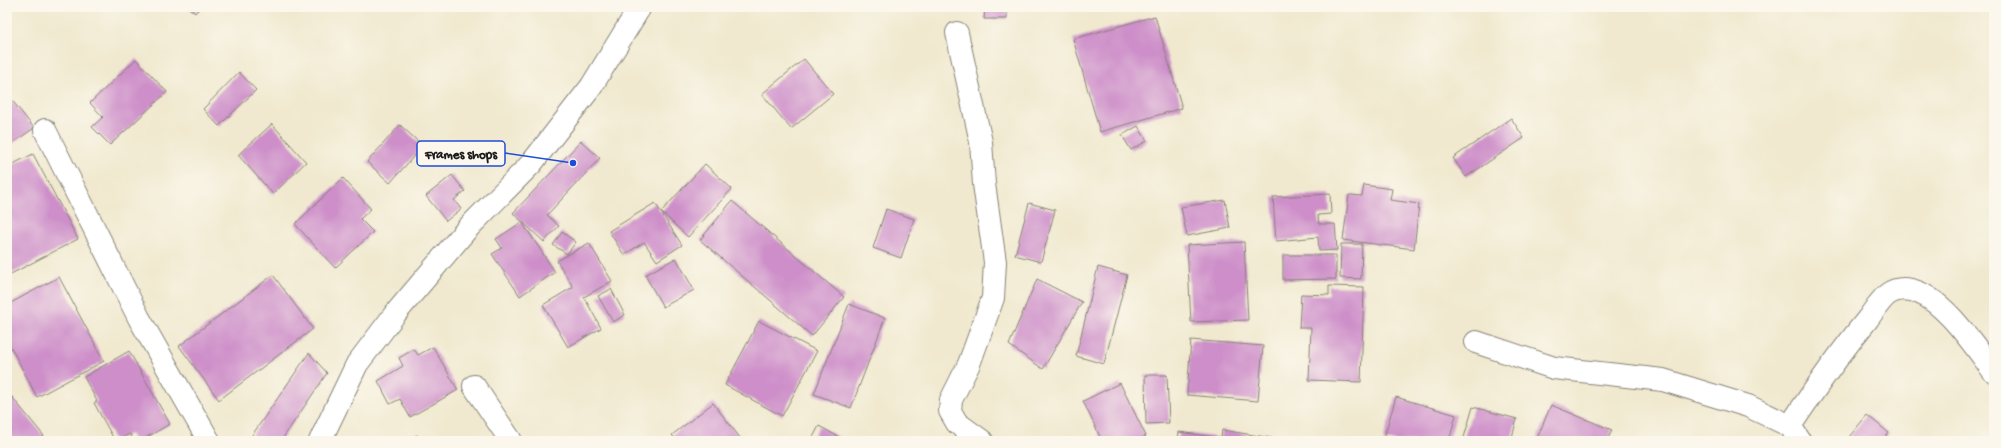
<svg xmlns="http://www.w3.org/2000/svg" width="2001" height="448" font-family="'Gochi Hand',sans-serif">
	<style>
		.building { fill: #cd8ec9 }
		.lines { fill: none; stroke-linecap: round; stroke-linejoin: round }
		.minor-casing { stroke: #868276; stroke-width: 24 }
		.minor { stroke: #fff; stroke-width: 22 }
		.leader { fill: none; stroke: #1d4ed8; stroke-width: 1.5 }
		.callout-dot { fill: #1d4ed8; stroke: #fbf7ec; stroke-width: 1.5 }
		.callout { fill: #fbf7ec; stroke: #1d4ed8; stroke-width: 1.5 }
		.callout-label { font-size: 13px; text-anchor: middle; font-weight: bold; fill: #1c1c1c }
	</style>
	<rect width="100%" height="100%" fill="#fbf7ec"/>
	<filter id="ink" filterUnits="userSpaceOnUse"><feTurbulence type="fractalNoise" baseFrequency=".025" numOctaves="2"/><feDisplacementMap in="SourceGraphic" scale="8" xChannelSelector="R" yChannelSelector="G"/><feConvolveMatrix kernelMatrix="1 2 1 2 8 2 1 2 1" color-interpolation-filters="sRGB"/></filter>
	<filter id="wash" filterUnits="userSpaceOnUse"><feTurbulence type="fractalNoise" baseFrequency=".012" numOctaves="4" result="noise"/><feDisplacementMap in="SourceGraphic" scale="16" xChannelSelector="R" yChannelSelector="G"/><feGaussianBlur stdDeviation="0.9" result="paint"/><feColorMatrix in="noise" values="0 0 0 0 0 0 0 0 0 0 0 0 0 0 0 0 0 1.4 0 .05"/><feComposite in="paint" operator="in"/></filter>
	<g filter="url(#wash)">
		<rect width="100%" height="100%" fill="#f0e9cf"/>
		<g id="blocks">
			<path class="building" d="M188,7H201L195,13Z
				M985,7H1007V19H984Z
				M1155,16L1182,108L1100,132L1073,39Z
				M136,59L167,92L110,145L92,127L103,117L90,103Z
				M804,59L833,94L791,129L762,94Z
				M239,72L256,90L219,126L203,109Z
				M7,94L34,128L7,147Z
				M1511,118L1524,138L1466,177L1453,158Z
				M272,124L306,162L273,194L238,155Z
				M400,125L423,146L390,183L367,162Z
				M1138,126L1147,141L1131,150L1122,135Z
				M581,141L600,158L547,215L559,226L544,242L513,213Z
				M33,154L78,239L7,276V167Z
				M705,164L732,189L688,237L661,212Z
				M452,175L465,191L454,200L461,209L446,221L426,196Z
				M343,178L371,209L360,219L373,232L335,268L295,224Z
				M1364,185L1392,189L1390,200L1419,204L1414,249L1343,240L1349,195L1362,196Z
				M1330,194L1331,214L1318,215L1319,224H1335L1337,250L1319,251L1318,237L1276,241L1273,197Z
				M1225,200L1230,228L1187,236L1181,207Z
				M732,201L844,297L812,336L700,240Z
				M655,203L682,245L657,261L644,242L624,255L609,231Z
				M1029,203L1055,210L1041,262L1015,255Z
				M886,209L914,219L901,258L873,248Z
				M522,222L555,272L520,296L492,254L502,248L496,239Z
				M562,232L576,242L567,254L553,245Z
				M1244,242L1248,320L1191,322L1187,245Z
				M589,243L612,281L584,297L601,328L568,347L543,305L573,287L557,261Z
				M1341,244H1362L1361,279L1340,278Z
				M1283,255H1336V279L1283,280Z
				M676,258L694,290L663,307L645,275Z
				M1098,267L1127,275L1104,364L1076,356Z
				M273,275L313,329L219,400L179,346Z
				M59,277L104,361L37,397L7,340V305Z
				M1037,279L1082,302L1043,369L1009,345Z
				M1329,286L1364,287L1361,382L1309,380L1311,328H1299L1301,294L1329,295Z
				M611,289L625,315L613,322L598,296Z
				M849,304L885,318L851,408L814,394Z
				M759,321L817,351L782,416L725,385Z
				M1191,340L1263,346L1258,401L1187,395Z
				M433,347L458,390L410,417L400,399L390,404L378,381L403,366L399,358L414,349L418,355Z
				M129,351L170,424L140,441H134L130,434L115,441L94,403L97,401L84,377Z
				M309,353L327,373L281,441H248Z
				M1145,375H1167L1169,423L1146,424Z
				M1120,383L1146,436L1135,441H1102L1083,401Z
				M12,397L44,436L37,441H7V401Z
				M1396,397L1456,415L1449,441H1383Z
				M713,403L741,439L738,441H677L672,435Z
				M1551,405L1612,430L1607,441H1536Z
				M1473,407L1517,419L1511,441H1463Z
				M1867,415L1889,433L1882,441H1853L1849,437Z
				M819,426L846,441H811Z
				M1222,430L1278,439V441H1178L1179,432L1221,438Z
				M417,435L420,441H405Z"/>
		</g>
	</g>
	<g filter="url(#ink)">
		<use href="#blocks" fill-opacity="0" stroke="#868276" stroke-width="1"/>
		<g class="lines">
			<g class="minor-casing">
				<path id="minor" d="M957,33L981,142L984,184L995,262L993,298L969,364L951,400L950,411L957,423L982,441
					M45,130L139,318L209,441
					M1476,342L1554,368L1663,380L1748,406L1790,426L1800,441
					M474,386L511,441
					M1790,426C1814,390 1839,354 1867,320C1873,312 1880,300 1888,294C1895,289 1902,288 1911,290C1943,297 1975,347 1994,372
					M320,441L357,364L395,314L467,229L531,164L591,87L640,7"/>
			</g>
			<use href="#minor" class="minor"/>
		</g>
	</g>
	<path class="leader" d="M573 163L505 153"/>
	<circle class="callout-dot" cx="573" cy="163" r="4"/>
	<rect class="callout" x="417" y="141" width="88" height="25" rx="4"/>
	<g class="callout-label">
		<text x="461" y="158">Frames shops</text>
	</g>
	<rect width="2001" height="448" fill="none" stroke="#fbf7ec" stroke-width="24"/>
</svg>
